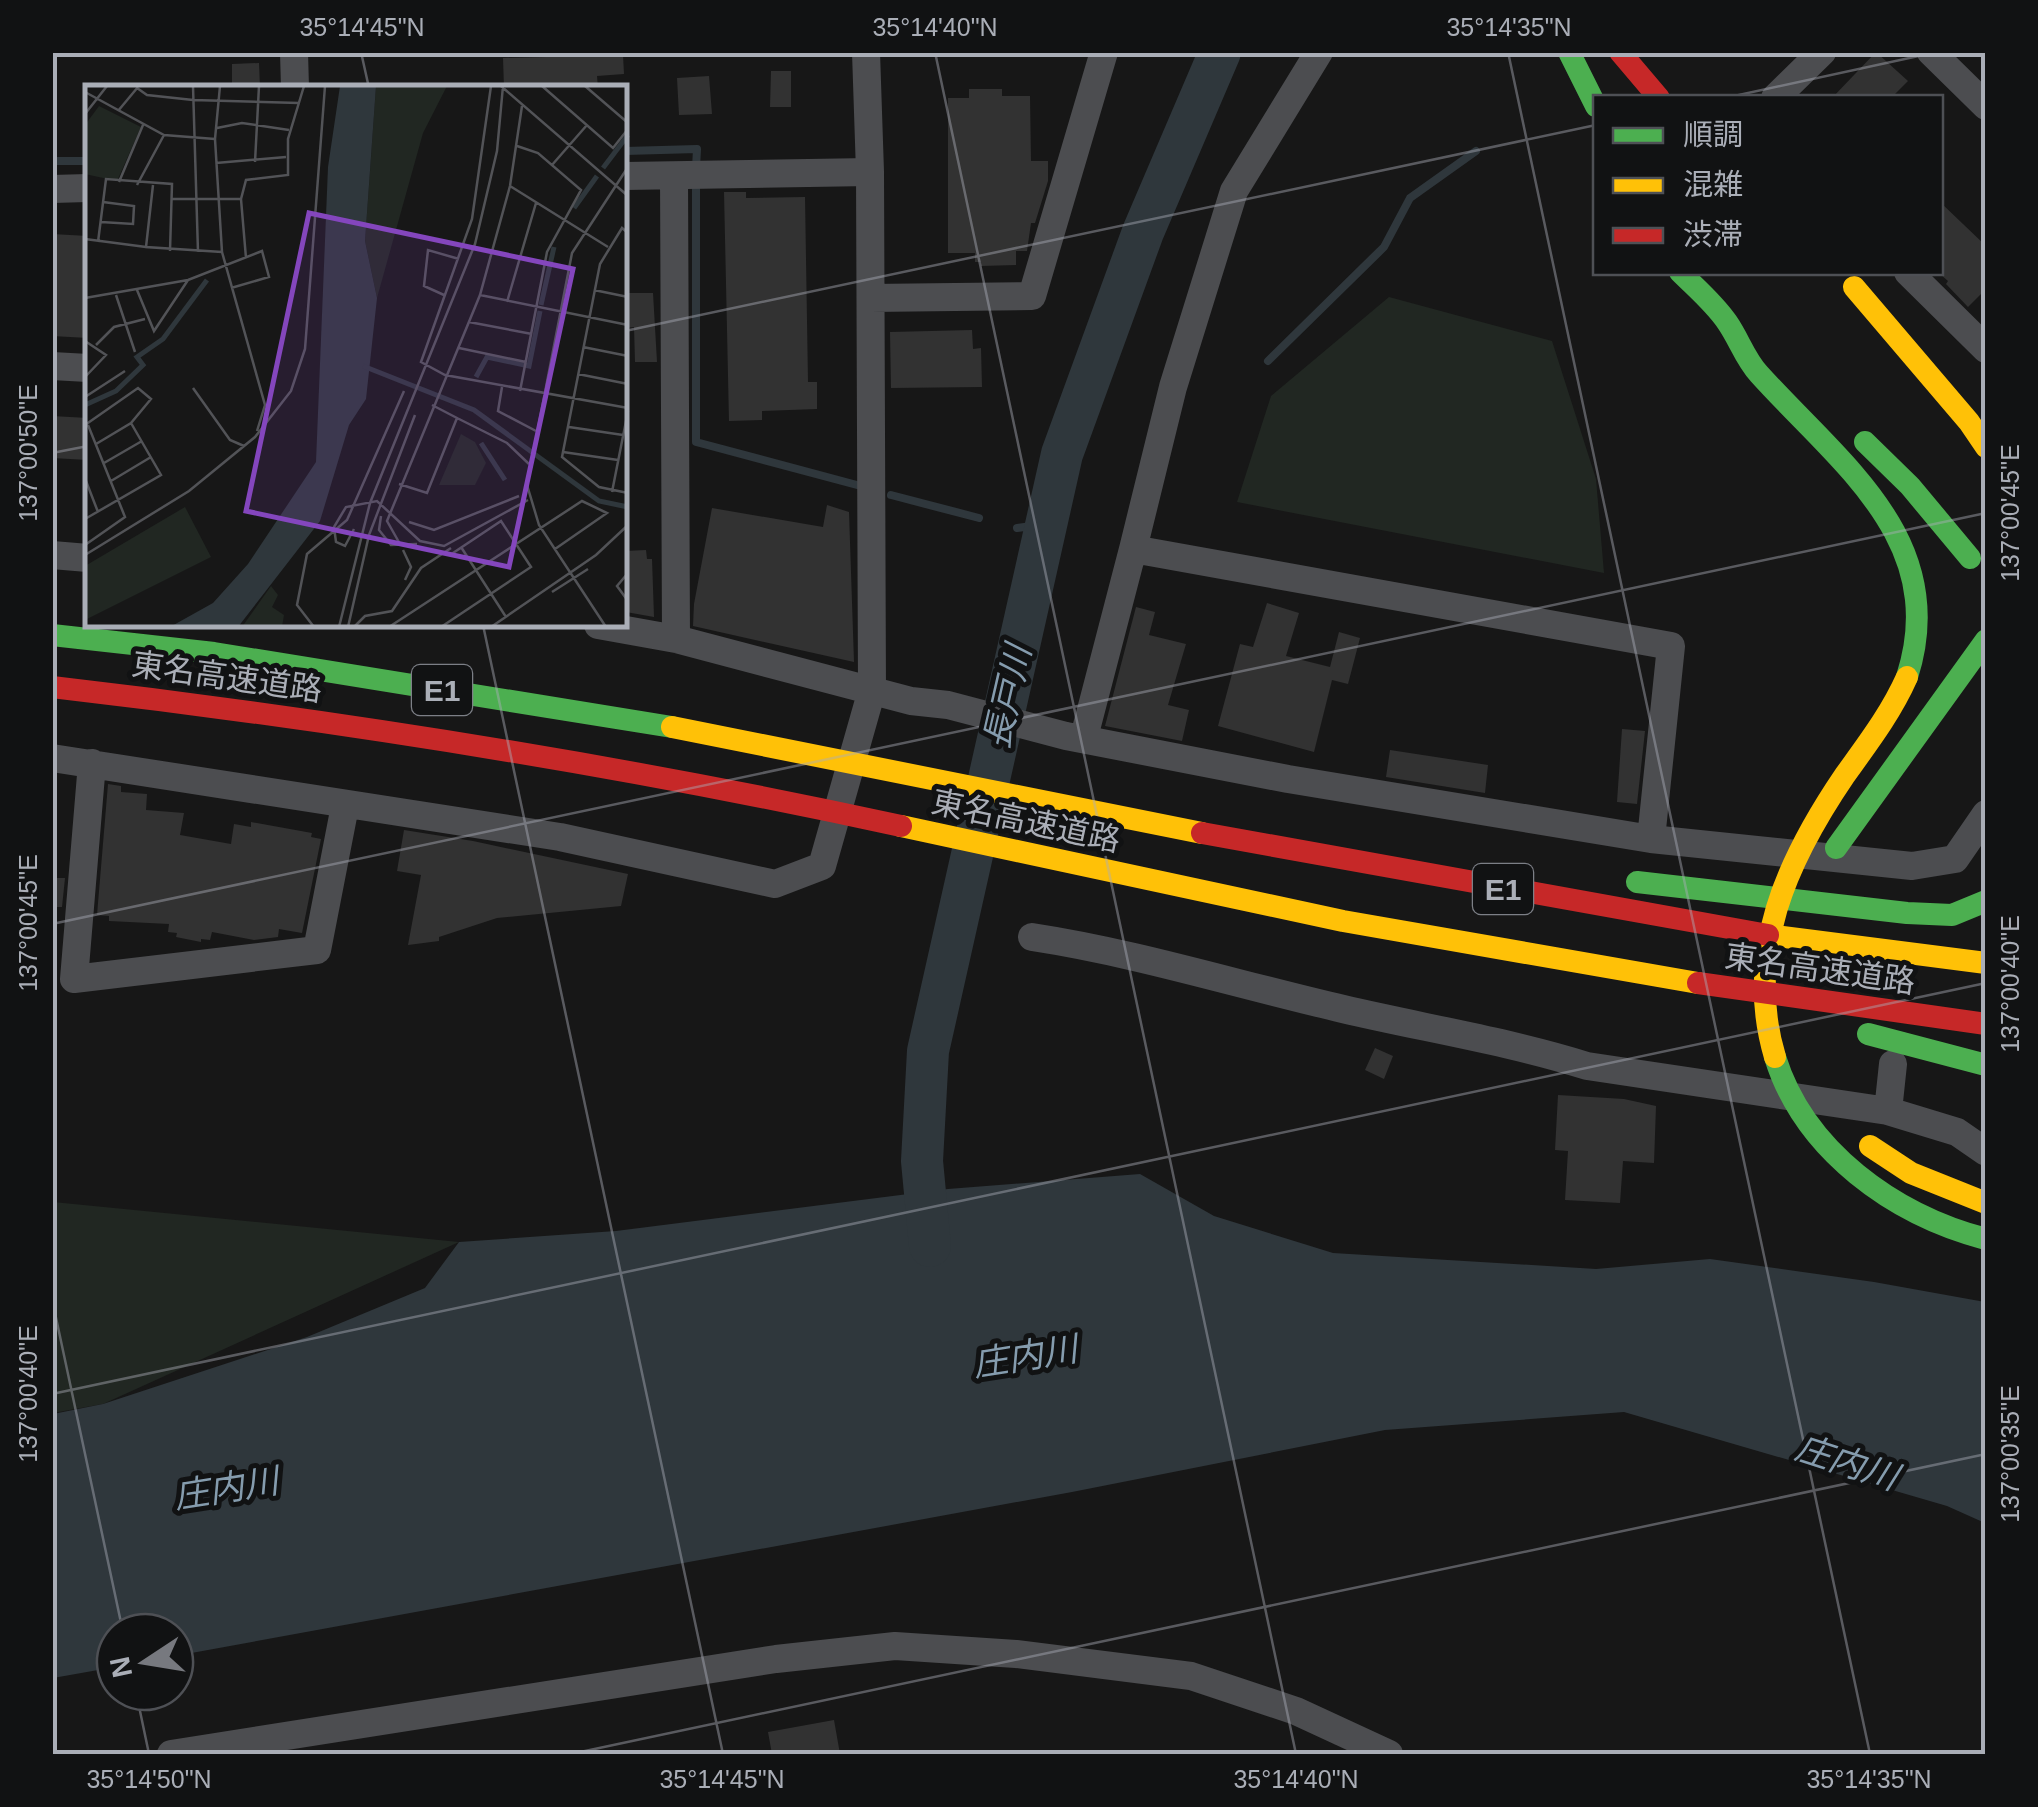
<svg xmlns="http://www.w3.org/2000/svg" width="2038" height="1807" font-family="Arial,'Noto Sans JP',sans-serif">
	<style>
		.green { fill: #212722 }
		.water { fill: #2f373c }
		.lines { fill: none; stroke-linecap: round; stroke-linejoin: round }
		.stream { stroke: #2f373c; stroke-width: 8 }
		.river { stroke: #2f373c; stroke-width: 42 }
		.building { fill: #323232 }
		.street { stroke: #4c4d50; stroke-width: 28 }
		.fast { stroke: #4caf50; stroke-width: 22 }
		.slow { stroke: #ffc107; stroke-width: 22 }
		.jam { stroke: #c62828; stroke-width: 22 }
		.ticks { fill: none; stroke: #aaaeb7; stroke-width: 2.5; stroke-opacity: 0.45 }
		.labels { text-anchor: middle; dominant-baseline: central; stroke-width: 10; stroke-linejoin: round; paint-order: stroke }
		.shield { fill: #111213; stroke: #7c7f86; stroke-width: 2.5 }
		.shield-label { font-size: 30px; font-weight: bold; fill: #aaaeb7 }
		.street-label { font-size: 32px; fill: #aaaeb7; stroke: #111213 }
		.water-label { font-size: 35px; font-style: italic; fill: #859cae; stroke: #111213 }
		.inset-river { fill: none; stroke: #2f373c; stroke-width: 5 }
		.inset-road { fill: none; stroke: #525357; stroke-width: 2.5 }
		.view { fill: #8446bd; fill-opacity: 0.15; stroke: #8446bd; stroke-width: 5 }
		.inset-edge { fill: none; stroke: #aaaeb7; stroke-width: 5 }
		.neatline { fill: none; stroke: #aaaeb7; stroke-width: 4 }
		.ticks-label { font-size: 25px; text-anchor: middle; fill: #aaaeb7 }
	</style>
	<rect width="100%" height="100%" fill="#171717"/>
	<path class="green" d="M1389,297L1552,341L1596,479L1604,573L1237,502L1271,396Z
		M53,1202L459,1242L103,1404L53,1413Z"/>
	<path class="water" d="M1140,1174L1214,1216L1333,1253L1596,1269L1710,1259L1874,1282L1985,1302V1523L1947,1506L1624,1412L1385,1430L1072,1492L175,1656V1632H115V1667L53,1678V1414L103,1404L307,1337L425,1288L459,1242L616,1231L948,1189Z"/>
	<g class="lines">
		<path class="stream" d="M625,151L697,149L696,168
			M52,161H88
			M696,182V442L857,485
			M1268,361L1384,247L1410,198L1476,151
			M891,495L979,518
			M1017,528L1047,524"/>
		<path class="river" d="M930,1246L922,1161L928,1051L1062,454L1143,232L1220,52"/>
	</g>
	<path class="building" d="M1876,52L1908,81L1891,98H1832Z
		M623,55L624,74L597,76L598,88H504L503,58Z
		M259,63L260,88H232V64Z
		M771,71H791V107H770Z
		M709,76L712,114L679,115L677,78Z
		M969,89H1002V96H1030L1031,161H1048V181L1035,223H1031L1027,251H1016V265L981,266V262H975V253H948V98H969Z
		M724,192H746V198L805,197L808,382H817V409L762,411V420L729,421Z
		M1940,202L1986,246V289L1968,307L1946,284L1948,281L1940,274Z
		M52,234L88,236V338L52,336Z
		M625,293H653L657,362H635L634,327L625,328Z
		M972,330L973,349L981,348L982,387L891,388L890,332Z
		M52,416L88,418V460L52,458Z
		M827,505L849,512L854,662L693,626L694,604L712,508L823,527Z
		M646,550L647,559H652L654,617L626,612L625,551Z
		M1267,603L1299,613L1286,656L1330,667L1339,632L1360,638L1348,684L1332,680L1314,752L1218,726L1240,644L1253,647Z
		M1136,607L1155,612L1149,635L1186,644L1168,705L1189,710L1182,741L1105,726Z
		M1622,729L1645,731L1637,804L1617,802Z
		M1390,750L1488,765L1485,793L1386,777Z
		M108,784L121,786V792L147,794L146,810L184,813L180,835L231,844L234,824L251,827V822L312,833L311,837L321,839L302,933L279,929L278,937L254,940L212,932L210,940L201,939V942L176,937L177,933L168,932L169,924L109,921V916L97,915Z
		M404,830L473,841L628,874L621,906L497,918L439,937V941L408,945L421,875L397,871Z
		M52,878H65L62,907H52Z
		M1375,1048L1393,1056L1384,1079L1365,1070Z
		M1558,1095L1624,1099L1656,1106L1654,1163L1623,1161L1620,1203L1565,1200L1568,1151L1555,1150Z
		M834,1720L840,1754H772L768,1732Z"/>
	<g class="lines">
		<path class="street" d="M294,52L295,88
			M1931,52L1986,106
			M1775,98L1822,52
			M625,176L870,172
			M674,176L676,639
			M52,189L88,188
			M1908,272L1986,349
			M871,298L1032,296L1104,52
			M52,366L88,368
			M1133,549L1173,387L1234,191L1319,52
			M52,555L88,558
			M598,625L676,639L911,701L948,705L1066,736L1288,779L1651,839L1912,866L1955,859L1986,814
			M1084,737L1133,549L1671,646L1651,839
			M52,758L560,837L775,884L822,866L872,690L870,172L866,52
			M92,763L74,979L317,950L345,806
			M1032,937C1137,953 1239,985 1343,1009C1424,1028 1507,1041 1587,1066L1888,1111L1957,1132L1986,1152
			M1888,1111L1893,1064
			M171,1754L776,1659L895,1646L1016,1654L1191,1676L1296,1711L1389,1754"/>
		<path class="fast" d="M1569,52L1596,106
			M1680,272C1696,288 1714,303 1727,322C1739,339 1745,359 1759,374C1839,463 1951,540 1907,677
			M1865,442L1910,486L1970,558
			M52,635L214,653L672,727
			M1836,848L1986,640
			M1637,882L1907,913L1952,915L1986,901
			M1868,1034L1986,1065
			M1775,1057C1804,1151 1894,1215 1986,1239"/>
		<path class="slow" d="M1854,287L1969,422L1986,447
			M672,727L1202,833
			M901,826L1343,921L1698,983
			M1768,935L1986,963
			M1775,1057C1744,953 1787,860 1845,775C1868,743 1891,713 1907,677
			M1870,1146L1911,1173L1986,1203"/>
		<path class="jam" d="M1620,52L1659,98
			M52,687C337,720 620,765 901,826
			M1202,833L1768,935
			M1698,983L1986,1024"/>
	</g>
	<path class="ticks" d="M361,52L369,88M935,52L1296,1754M1508,52L1870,1754M1725,98L1937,52M625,331L1596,125M52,453L88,446M483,625L723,1754M52,924L1986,513M52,1299L123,1632M52,1394L1986,983M136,1692L149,1754M571,1754L1986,1454"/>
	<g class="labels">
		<g class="shield">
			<rect x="412" y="665" width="60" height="50" rx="8"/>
			<rect x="1473" y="864" width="60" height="50" rx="8"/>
		</g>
		<g class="shield-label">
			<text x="442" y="690">E1</text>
			<text x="1503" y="889">E1</text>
		</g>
		<g class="street-label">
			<text transform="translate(227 677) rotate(8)">東名高速道路</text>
			<text transform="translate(1026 821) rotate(12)">東名高速道路</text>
			<text transform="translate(1820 969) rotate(8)">東名高速道路</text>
		</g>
		<g class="water-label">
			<text transform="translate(1007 697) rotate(-77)">長戸川</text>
			<text transform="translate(1025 1356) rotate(-9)">庄内川</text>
			<text transform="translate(1847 1462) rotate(18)">庄内川</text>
			<text transform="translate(226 1488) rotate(-9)">庄内川</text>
		</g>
	</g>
	<g transform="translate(85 85)">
		<rect width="542" height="542" fill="#171717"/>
		<path d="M291,1H362L338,48L292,213L280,156ZM14,21L56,42L32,96L0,89V40ZM376,349L390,357L401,378L390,400H354ZM100,422L126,472L0,535V481ZM186,501L193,510L187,522L199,530L197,542H157Z" fill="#212722"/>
		<path d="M255,1H291L280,156L292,213L281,314L264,340L235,436L153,542H85L128,518L163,479L231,377L243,82Z" fill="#2f373c"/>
		<path class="inset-river" d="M518,83L543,50M489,123L512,91M456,220L469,162M278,281L389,325L514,416L543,422M391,292L402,272L444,281L455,226M0,320L31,306L58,280L52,272L78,254L122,195M396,358L420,395"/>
		<path class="inset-road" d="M108,1L113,167M135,1L130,54L137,167L180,320L172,346M406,1L387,134L336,277L360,290L543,323M416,1L543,111M457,1L528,63L543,44M500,1L543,38M52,3L62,10L108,15L214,18M0,7L79,50L130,54M33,26L53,2M0,29L22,1M132,43L157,38L204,45M432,61L453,68L496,105L462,167L435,306M170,77L174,1M131,78L201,72M467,80L502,40M34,97L58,40M52,100L79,50M68,100L61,162L137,167M425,101L523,162M87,114H156M16,137L48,139L49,121L18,117M543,148L537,143L515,179L477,372L514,402L543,408M0,154L61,162M13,157L21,94L87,99L85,166M161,173L156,114L161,95L203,90V54L219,1M52,205L69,246L103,195M509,205L543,212M31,210L50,267M359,210L339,201L343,165L374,174M395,210L543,240M0,213L103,195L177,166L184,192L146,203M422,217L451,118M384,237L447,249M0,256L21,270L0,292M11,260L29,242L60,234M498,262L543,271M374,263L441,277M493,289L543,299M417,302L413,326L451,346M108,303L145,355L159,361M0,312L40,286M372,333L422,358L444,379M0,340L53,303L66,314L46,338L11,359M484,342L538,350M478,367L533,375M19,378L57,356M1,396L13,427M26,396L66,372M314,399L342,408L372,333L347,320M527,407L543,326M296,431L294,445L306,460L332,459M0,434L76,390L46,338M324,437L349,445L434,411M269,444L260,461L251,457L249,442L261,422L292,416L335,456L359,461L443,415M315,459L302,436L395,210L425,101L437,21M0,460L40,432L3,340M376,462L421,532M318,465L326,482L320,495M0,470L104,406L170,352L206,306L220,264L240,1M543,488L532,501L543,516M467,507L503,484M229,542L212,520L222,469L262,435L319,306M254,542L285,418L390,159L412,66L418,1M263,542L284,450L330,330M269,542L280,531L307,526L336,483L366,463M304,542L497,416L522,428L470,464M356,542L446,482L416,436L365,470M406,542L511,470L543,440M521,542L454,440L442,400L487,168L543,82"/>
		<path class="view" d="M224,128L488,184L424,482L161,426Z"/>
		<rect width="542" height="542" class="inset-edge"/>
	</g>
	<rect width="2038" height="1807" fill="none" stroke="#111213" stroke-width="110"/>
	<rect x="1593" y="95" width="350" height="180" fill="#111213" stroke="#4e5055" stroke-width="2.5"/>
	<rect x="1613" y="128" width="50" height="15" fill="#4caf50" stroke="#4e5055" stroke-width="2.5"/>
	<text x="1683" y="145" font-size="30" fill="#aaaeb7">順調</text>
	<rect x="1613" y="178" width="50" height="15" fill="#ffc107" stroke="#4e5055" stroke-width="2.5"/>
	<text x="1683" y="195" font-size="30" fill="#aaaeb7">混雑</text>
	<rect x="1613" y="228" width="50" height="15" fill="#c62828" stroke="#4e5055" stroke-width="2.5"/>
	<text x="1683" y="245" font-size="30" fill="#aaaeb7">渋滞</text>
	<g transform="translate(145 1662) rotate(258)"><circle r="48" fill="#111213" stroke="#4e5055" stroke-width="2.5"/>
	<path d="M0-8L18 38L0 25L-18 38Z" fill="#77797f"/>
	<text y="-15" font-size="28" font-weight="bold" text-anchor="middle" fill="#aaaeb7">N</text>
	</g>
	<rect x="55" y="55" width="1928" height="1697" class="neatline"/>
	<g class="ticks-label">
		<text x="362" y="36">35°14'45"N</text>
		<text x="935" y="36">35°14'40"N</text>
		<text x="1509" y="36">35°14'35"N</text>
		<text transform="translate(28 453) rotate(-90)" y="9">137°00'50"E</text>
		<text transform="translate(2010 513) rotate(-90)" y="9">137°00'45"E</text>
		<text transform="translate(28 923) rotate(-90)" y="9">137°00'45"E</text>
		<text transform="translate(2010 984) rotate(-90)" y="9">137°00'40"E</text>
		<text transform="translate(28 1394) rotate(-90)" y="9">137°00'40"E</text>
		<text transform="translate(2010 1454) rotate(-90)" y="9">137°00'35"E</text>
		<text x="149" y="1788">35°14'50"N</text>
		<text x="722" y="1788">35°14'45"N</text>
		<text x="1296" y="1788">35°14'40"N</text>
		<text x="1869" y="1788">35°14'35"N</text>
	</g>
</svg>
